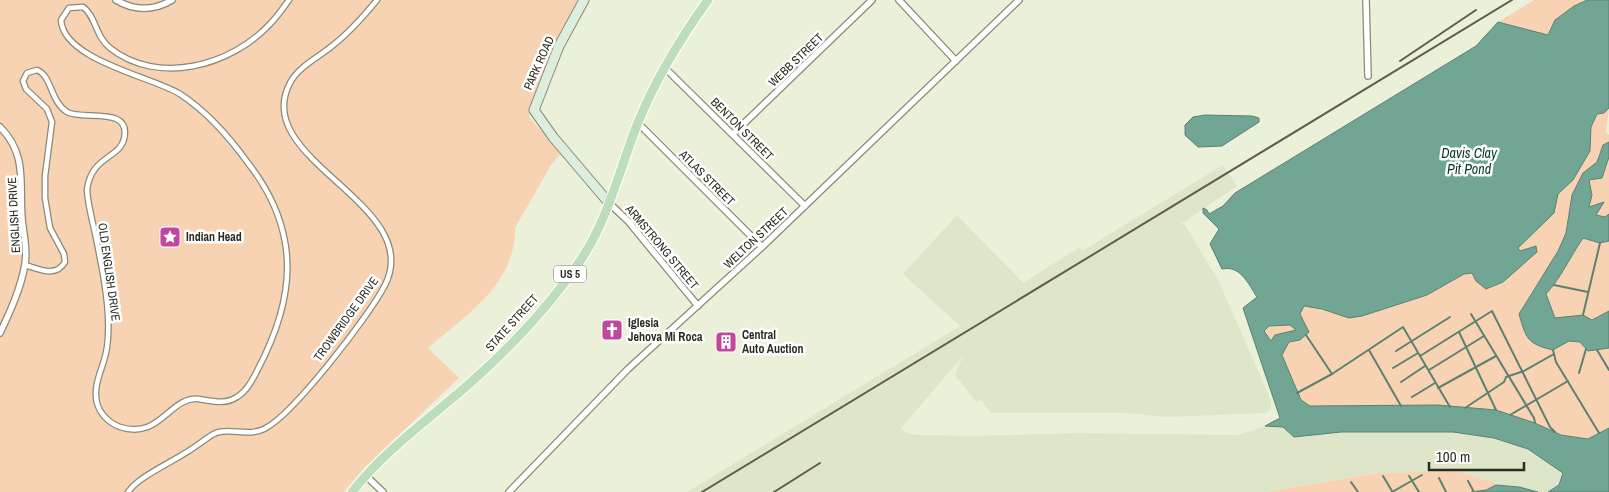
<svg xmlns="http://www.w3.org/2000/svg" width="1609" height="492" font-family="'Archivo Narrow',sans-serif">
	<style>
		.built { fill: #dfe5c8 }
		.green { fill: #f8d3b3 }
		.water { fill: #71a594; stroke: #5c8172; fill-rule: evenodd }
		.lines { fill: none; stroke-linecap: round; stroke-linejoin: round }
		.stream { stroke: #5c8172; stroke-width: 2 }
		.pedestrian-casing { stroke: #878b77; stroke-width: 7 }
		.minor-casing { stroke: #878b77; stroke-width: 8 }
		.secondary-casing { stroke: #878b77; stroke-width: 11 }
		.primary-casing { stroke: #fff; stroke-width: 11 }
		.pedestrian { stroke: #fff; stroke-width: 4.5 }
		.minor { stroke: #fff; stroke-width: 5.5 }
		.secondary { stroke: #deeede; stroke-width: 9 }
		.primary { stroke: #bdddbc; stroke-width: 9 }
		.rail { stroke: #5b5e51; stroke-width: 2 }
		.labels { text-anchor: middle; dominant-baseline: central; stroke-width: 5; stroke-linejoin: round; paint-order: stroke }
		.shield { fill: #fff; stroke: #6a6b65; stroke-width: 1 }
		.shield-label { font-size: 11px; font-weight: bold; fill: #2a2c23 }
		.street-label { font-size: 12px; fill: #2a2c23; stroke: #fff }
		.poi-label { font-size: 12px; font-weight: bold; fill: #2a2c23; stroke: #fff; text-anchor: start }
		.water-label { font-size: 14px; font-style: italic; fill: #05362a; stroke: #fff }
	</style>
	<rect width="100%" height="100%" fill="#ebf0d9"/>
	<path class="built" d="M1223,165L1237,186L1181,224L1185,225L1219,282L1271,400V409L1266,413L1166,417L1126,413H991L981,400L976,402L955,375L963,356L901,428L909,434L920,435L972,436L1076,433L1239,435L1265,426L1283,427L1306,437L1322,432H1453L1494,438L1528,449L1563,473L1559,485L1548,492H1538L1519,487L1496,485L1494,482L1456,471L1378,473L1264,492H687L960,326L903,274L957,215L1023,283L1080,247L1082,251Z"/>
	<path class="green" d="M0,0H582L537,87L529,117L561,153L551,165L515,228C516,284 466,315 428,348L459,378L365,467L344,492H0Z
		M1534,0H1587L1574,6L1555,20L1549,35L1498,22Z
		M1609,108L1606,132L1609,135V142L1599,153L1597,162L1583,173L1572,195L1566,233L1549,267L1535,286L1519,314L1553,350L1569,341L1580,342L1588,351L1609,348V428L1588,439L1561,435L1535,423L1496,410L1438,405L1310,406L1301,400L1282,355L1289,342L1300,340L1309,332L1300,314L1304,306L1322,309L1349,318L1362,316L1427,295L1464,274L1472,273L1476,281L1520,251L1517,248L1554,213L1558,194L1573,180L1590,151L1591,127L1597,114L1604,113Z
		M1609,157V214L1605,217L1596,215L1603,203L1589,208L1588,184L1589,180L1606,169Z
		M1583,238L1600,243L1609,241V311L1592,320L1555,318L1546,294C1561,278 1571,257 1583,238Z
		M1290,325L1296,330L1271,341L1264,331L1269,326Z
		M1456,471L1494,482L1496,485L1486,490L1471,492H1264L1378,473Z"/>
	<path class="water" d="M1587,0H1609V108L1604,113L1597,114L1591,127L1590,151L1573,180L1558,194L1554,213L1518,248L1520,251L1536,246L1537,252L1503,282L1486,289L1476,281L1472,273L1464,274L1427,295L1362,316L1349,318L1322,309L1304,306L1300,314L1309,332L1300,340L1289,342L1282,355L1301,400L1310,406L1438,405L1496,410L1535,423L1561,435L1588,439L1609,428V492H1548L1559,485L1563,473L1528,449L1494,438L1453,432H1341L1294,437L1283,427L1265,426L1280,418L1243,308L1257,297C1248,283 1240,265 1222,269L1210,244L1219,229L1203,213V208L1207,210L1209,214L1223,206L1235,193L1476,46L1498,22L1548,35L1555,20L1574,6ZM1290,325L1296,330L1275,335L1271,341L1264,331L1269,326Z
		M1205,115L1252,116L1259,118V122L1222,146L1198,147L1185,135V125L1193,117Z
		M1609,142V157L1602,178L1589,180L1592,195L1589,207L1604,202L1596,215L1605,217L1609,214V241L1600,243L1583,238C1570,257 1561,278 1546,294L1555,318L1583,315L1592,320L1609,311V348L1588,351L1580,342L1569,341L1553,350C1527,344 1526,338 1519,314L1558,251L1566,233L1572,195L1583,173L1597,162L1603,145Z
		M1496,485L1519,487L1538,492H1471L1486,490Z"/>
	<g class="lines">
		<path class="stream" d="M1554,285L1588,292
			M1471,314L1534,418L1535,423
			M1583,315L1600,243
			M1459,332L1496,410
			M1306,335L1332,374L1403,327L1450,407
			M1369,350L1401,406
			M1553,350L1556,362L1599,433
			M1597,350L1609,370
			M1396,351L1450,317
			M1420,356L1492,311L1550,427L1555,432
			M1393,368L1418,353
			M1429,370L1484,336
			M1579,373L1586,349
			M1401,382L1425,366
			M1438,388L1496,356
			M1297,393L1332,374
			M1412,397L1435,383
			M1465,408L1504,382L1506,377L1524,371L1554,354
			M1510,415L1568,381
			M1383,476L1392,491
			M1409,476L1419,492
			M1439,478L1446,492
			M1468,481L1474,492
			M1351,482L1358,492
			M1392,492L1422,475"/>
		<g class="pedestrian-casing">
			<path id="pedestrian" d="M25,265C39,269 56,278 65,262L64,254L50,228L45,198V176L52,122L47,109L26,89L23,81L27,73L37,70C52,76 50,101 67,112C83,121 132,105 124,139C119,159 91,156 87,190C88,205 92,219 95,233C102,267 112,313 107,347C105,366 92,383 97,403C100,414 109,423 120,427C161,440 169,396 199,399C212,401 225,405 237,397C247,391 253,379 258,369C278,331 293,285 285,242C280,213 266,186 248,163C230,138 206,111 180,94C153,77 63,60 61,20L69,8L83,7C96,16 95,36 110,48C158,86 231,66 270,24C277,17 283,8 289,0
				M128,492C131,488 135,484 139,481C159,466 183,457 203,441C208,438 213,433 219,432C234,429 250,436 264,429C292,416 370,315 385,285C426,204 249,160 290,83C298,67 319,57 332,46C349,33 363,17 377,0"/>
		</g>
		<g class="minor-casing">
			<path id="minor" d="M116,0C134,11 154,11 172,0
				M899,0L956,61
				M1366,0L1368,76
				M664,67L805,206
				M638,123L762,247
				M0,127C28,155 19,184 22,218C23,233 28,249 25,264C21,288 10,312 0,333
				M733,134L872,0
				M609,203L628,221L698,306
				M365,475L383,492
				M509,492L628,369L762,247L1019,0"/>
		</g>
		<g class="secondary-casing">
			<path id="secondary" d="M584,0L559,46L534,110L553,137L609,203"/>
		</g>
		<g class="primary-casing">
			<path id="primary" d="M352,492C385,450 429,419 469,384C510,348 549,307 580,261C608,220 619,171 637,125C655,80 680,39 708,0"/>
		</g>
		<use href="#pedestrian" class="pedestrian"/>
		<use href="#minor" class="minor"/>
		<use href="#secondary" class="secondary"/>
		<use href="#primary" class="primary"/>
		<path class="rail" d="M1400,61L1476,10
			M702,492L1512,0
			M774,492L820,463"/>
	</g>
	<defs>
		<g id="sight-square" transform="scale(1.125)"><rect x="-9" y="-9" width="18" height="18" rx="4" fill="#bf479d" stroke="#fff"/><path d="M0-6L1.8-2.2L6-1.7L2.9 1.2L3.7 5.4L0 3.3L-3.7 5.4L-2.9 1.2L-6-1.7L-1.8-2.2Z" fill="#fff"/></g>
		<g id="church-square" transform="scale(1.125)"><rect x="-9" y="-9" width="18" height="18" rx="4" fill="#bf479d" stroke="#fff"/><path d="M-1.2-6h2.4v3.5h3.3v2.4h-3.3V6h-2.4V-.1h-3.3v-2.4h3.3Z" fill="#fff"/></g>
		<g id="building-square" transform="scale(1.125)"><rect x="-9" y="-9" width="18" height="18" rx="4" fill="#bf479d" stroke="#fff"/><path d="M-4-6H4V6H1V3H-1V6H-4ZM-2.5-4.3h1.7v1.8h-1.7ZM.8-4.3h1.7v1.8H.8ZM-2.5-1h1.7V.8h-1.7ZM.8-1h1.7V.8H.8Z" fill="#fff"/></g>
	</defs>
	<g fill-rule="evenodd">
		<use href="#sight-square" x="170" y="237"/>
		<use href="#church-square" x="612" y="330"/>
		<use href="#building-square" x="726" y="342"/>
	</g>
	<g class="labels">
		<rect class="shield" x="554" y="265.5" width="32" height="17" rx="4"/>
		<g class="shield-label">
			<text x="570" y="274">US 5</text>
		</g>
		<g class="street-label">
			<text transform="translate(796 60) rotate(-44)">WEBB STREET</text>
			<text transform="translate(539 63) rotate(-66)">PARK ROAD</text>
			<text transform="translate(742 129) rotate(45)">BENTON STREET</text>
			<text transform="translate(707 178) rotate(45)">ATLAS STREET</text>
			<text transform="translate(14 215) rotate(-93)">ENGLISH DRIVE</text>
			<text transform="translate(756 238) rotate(-43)">WELTON STREET</text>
			<text transform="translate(662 247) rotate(50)">ARMSTRONG STREET</text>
			<text transform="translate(109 272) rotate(82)">OLD ENGLISH DRIVE</text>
			<text transform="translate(346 319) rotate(-54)">TROWBRIDGE DRIVE</text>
			<text transform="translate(512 323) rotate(-48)">STATE STREET</text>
		</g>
		<g class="poi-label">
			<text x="186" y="237">Indian Head</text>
			<text x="628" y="323">Iglesia<tspan x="628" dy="14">Jehova Mi Roca</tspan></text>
			<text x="742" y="335">Central<tspan x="742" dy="14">Auto Auction</tspan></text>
		</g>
		<g class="water-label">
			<text x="1469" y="153">Davis Clay<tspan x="1469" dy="16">Pit Pond</tspan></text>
		</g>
	</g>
	<path d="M1429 462v8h95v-8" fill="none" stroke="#2a2c23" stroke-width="2.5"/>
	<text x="1436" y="462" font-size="15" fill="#2a2c23" stroke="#ffffff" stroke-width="4" paint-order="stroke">100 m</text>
</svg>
